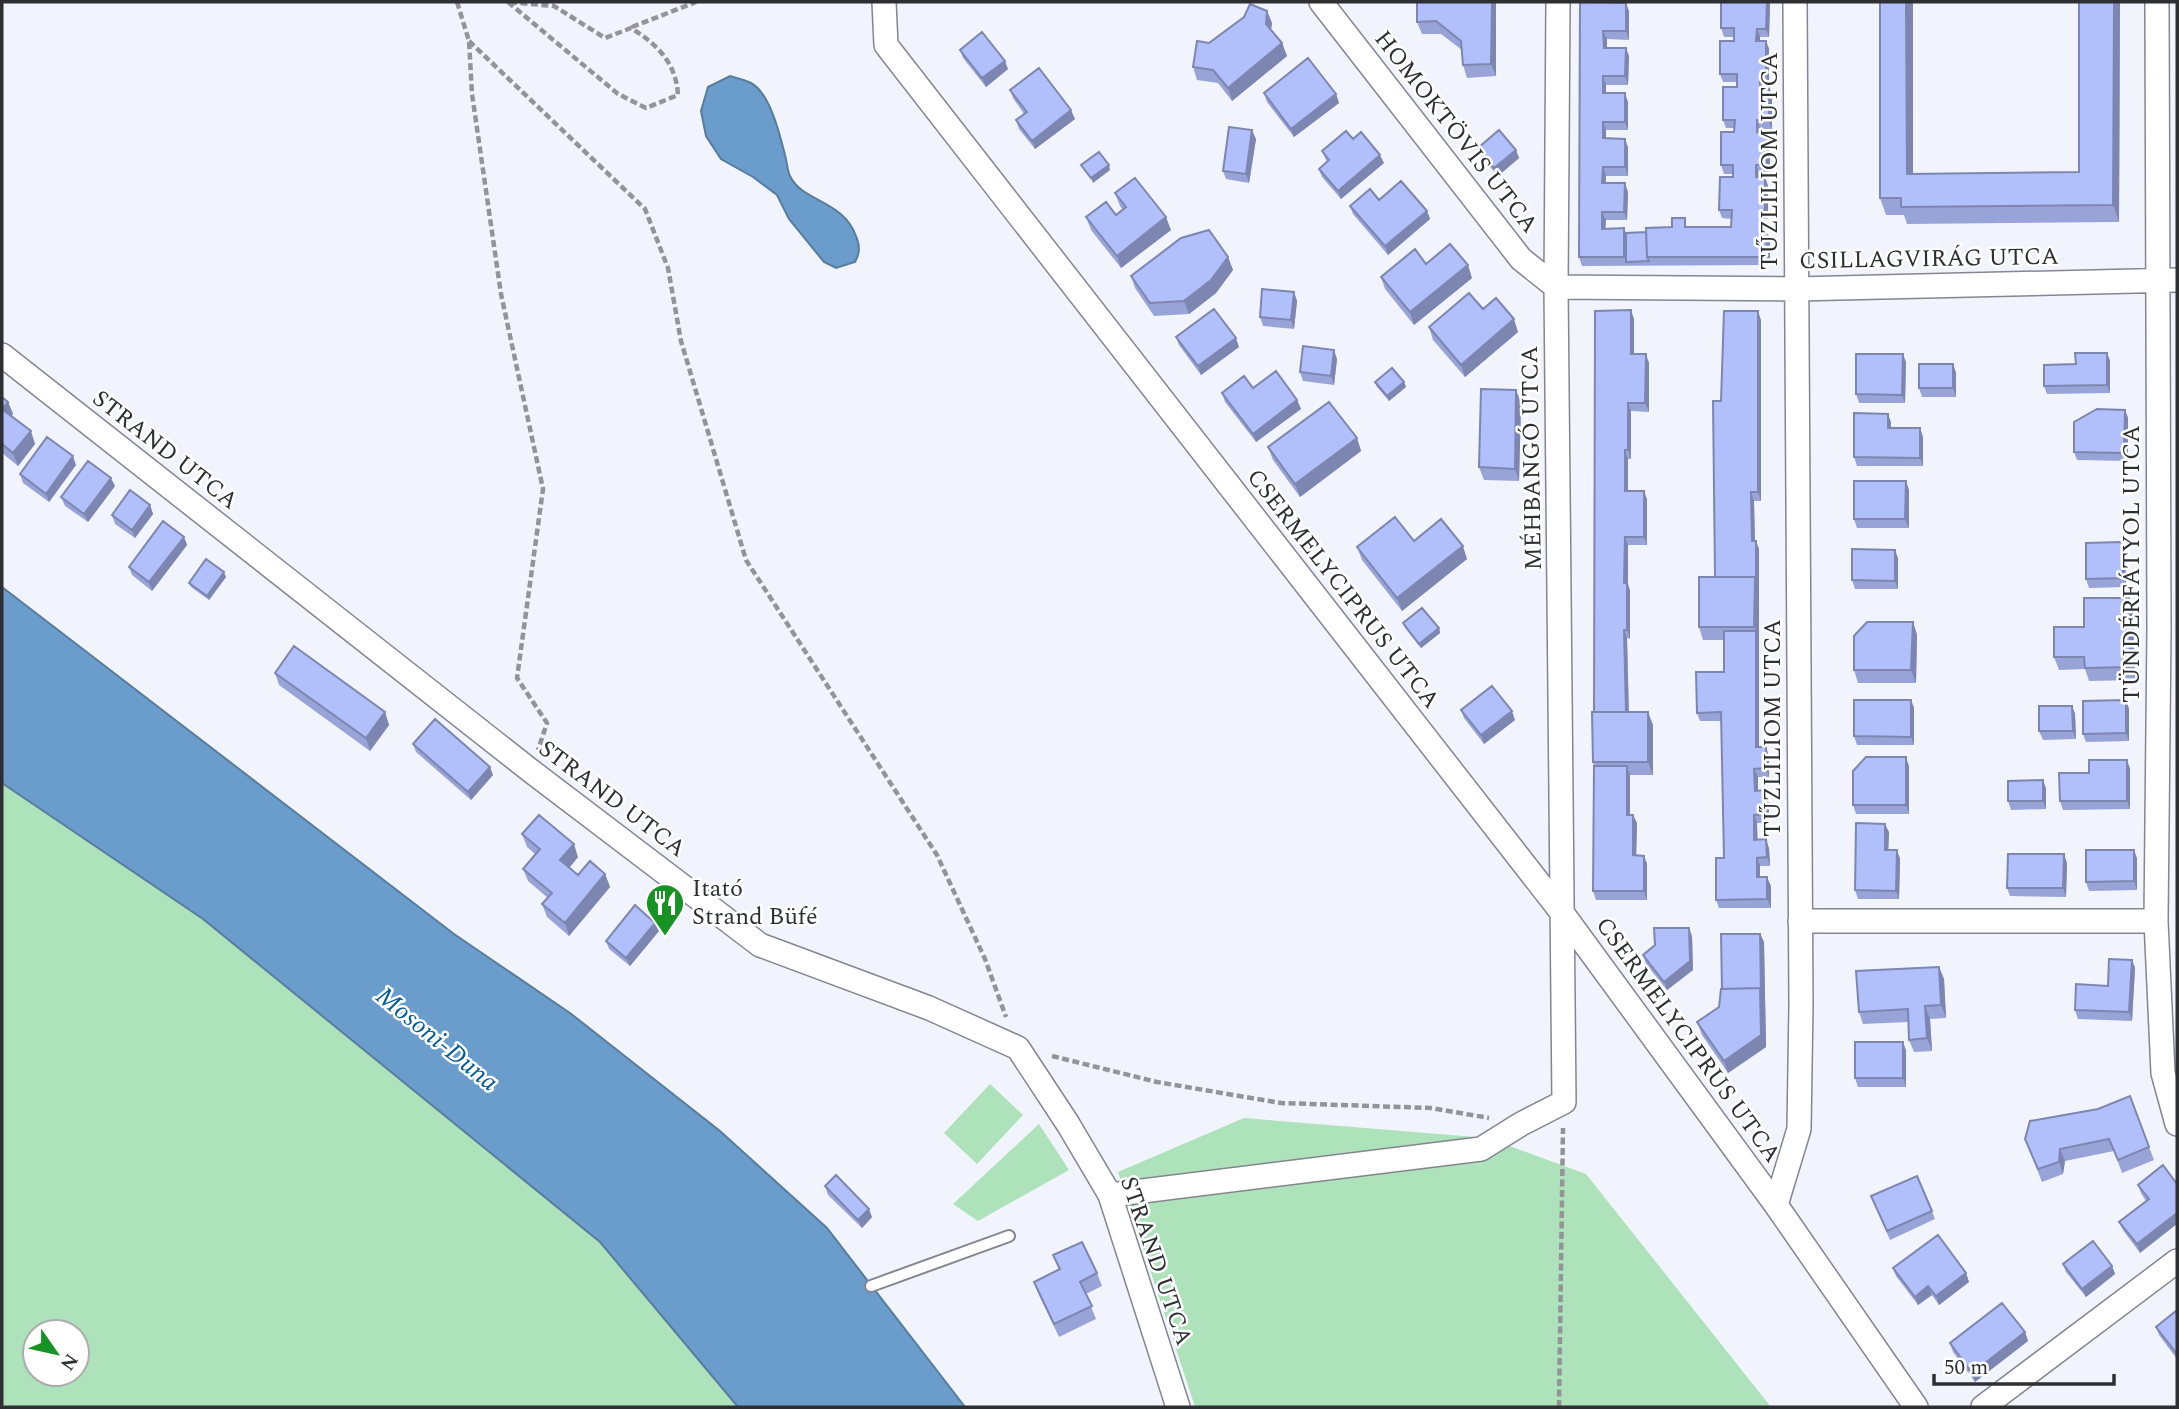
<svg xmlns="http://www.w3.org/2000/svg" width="2179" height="1409" font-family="Spectral,serif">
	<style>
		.green { fill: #aee2ba; fill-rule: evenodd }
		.water { fill: #6a9dcb; stroke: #587c9d; stroke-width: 2 }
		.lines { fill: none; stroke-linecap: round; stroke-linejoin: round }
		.service-casing { stroke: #838690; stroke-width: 14 }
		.minor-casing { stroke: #838690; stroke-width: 26 }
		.path { stroke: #92949a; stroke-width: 4.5; stroke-dasharray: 7 3.5; stroke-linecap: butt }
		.service { stroke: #fff; stroke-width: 10 }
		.minor { stroke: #fff; stroke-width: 23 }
		.wall { fill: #98a4d8 }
		.shaded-wall { fill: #7c86b0 }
		.building { fill: #b1bffb; stroke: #7c86b0; stroke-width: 2 }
		.labels { text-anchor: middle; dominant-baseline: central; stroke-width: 5; stroke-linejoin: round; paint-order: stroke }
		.street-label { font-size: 24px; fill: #2d2f33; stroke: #fff }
		.poi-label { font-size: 24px; fill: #2d2f33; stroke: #fff; text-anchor: start }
		.water-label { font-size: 26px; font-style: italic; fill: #055b94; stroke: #fff }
	</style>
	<rect width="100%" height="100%" fill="#f2f4fd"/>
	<path class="green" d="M2,783L203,919L600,1242L738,1407H2ZM35,1332H77V1374H35Z
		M990,1084L1023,1115L977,1164L944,1133Z
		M1244,1118L1488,1138L1586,1174L1771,1407H1195L1118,1172Z
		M1039,1124L1069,1170L978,1221L953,1204Z"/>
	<path class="water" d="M730,76C737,78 745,80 751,83C770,93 780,135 785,155C787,161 787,170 790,176C802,202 843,200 856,236C860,246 860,253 855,262L836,268L824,262L789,219L777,195L753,177L721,159L706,136L701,111L708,87Z
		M2,587L454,934L570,1013L720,1131L827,1228L965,1407H738L600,1242L203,919L2,783Z"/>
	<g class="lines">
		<g class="service-casing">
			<path id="service" d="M871,1286L1009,1236"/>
		</g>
		<g class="minor-casing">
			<path id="minor" d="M884,2L886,45L1563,914L1776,1205L1916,1407
				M1321,2L1521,259L1556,287L1796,289L2177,280
				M2157,2L2159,629L2156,921L2163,1073L2177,1124
				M2,355L531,771L760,945L929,1008L1018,1048L1068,1124L1110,1195L1178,1407
				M1800,921H2156
				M1110,1195L1481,1149L1521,1124L1564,1102L1556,287L1558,2
				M1776,1205L1799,1129L1801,1004L1795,2
				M1983,1407L2177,1261"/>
		</g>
		<path class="path" d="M457,2L469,41L472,94L501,294L543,489L517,678L547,723L538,750
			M508,2L618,94L646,108L678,95C676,63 658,45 631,28L605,38L554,6L508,2
			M632,27L696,2
			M469,41L645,209L668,268L681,341L746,560L937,855L985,959L1006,1017
			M1052,1056L1157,1082L1281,1103L1431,1108L1489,1118
			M1559,1407L1563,1128"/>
		<use href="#service" class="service"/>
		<use href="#minor" class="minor"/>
	</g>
	<path class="wall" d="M1417,2H1496V76L1467,78L1463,65L1462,50L1441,34H1422L1417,22Z
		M1721,2H1769L1770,4L1769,37H1760V41H1766L1769,49V83H1763V87H1769L1772,95V129H1760V132L1767,133L1770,141V174H1759V177H1765L1768,186V219H1763V230H1766L1770,239V265L1582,266L1579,257L1607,3L1629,11V40L1607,39V48L1629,56L1628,85H1606V93L1628,102V130H1606V138L1628,147V176H1606V183L1628,192L1627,220H1606L1605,229L1624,228L1626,233L1646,232L1688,227H1731V219L1722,218L1719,210L1733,177V174H1724L1721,165L1734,132L1735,128H1726L1723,120L1737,87V82H1723L1720,74L1734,41V37H1724L1721,28Z
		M1880,2H1913V174L2079,172V2H2120L2119,222L1907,224L1904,215H1886L1880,198Z
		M1267,11L1272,23L1271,30L1282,43L1287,56L1232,101L1218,83L1197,80L1193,67L1209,43Z
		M960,50L1008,69L986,87L963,58Z
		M1010,90L1075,119L1035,149L1019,129L1016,120L1024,114L1013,98Z
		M1264,93L1336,94L1339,103L1294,137L1267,102Z
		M1256,139L1249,183L1226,179L1223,171Z
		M1353,139L1384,163L1341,199L1322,177L1319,169L1327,162L1322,151Z
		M1478,148L1516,150L1519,158L1498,176L1481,157Z
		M1115,193L1171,230L1121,268L1091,230L1086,217L1116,215L1123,210L1120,206Z
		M1350,206L1427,211L1430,219L1388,255L1353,214Z
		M1228,257L1233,270L1216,293L1189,314L1154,316L1135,288L1131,276Z
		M1426,264L1472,278L1414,325L1385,289L1381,277Z
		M1294,292L1297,301L1294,329L1263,326L1260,317Z
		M1483,309L1518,332L1465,377L1433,340L1429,327Z
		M1634,319V354L1649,363V412L1631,411V459H1628V491L1647,499V545H1628V584L1630,591V639L1627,638L1629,712L1653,725V775H1630V815H1633L1637,823L1636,855L1644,856L1647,864V900H1596L1593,891L1594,766L1593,762L1594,712Z
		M1761,320V501H1754L1755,541L1759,549V747L1769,756V777H1758V791L1769,799V823H1757V840L1769,848L1770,866H1760V877L1771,886V908H1719L1716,900L1724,858L1721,721H1700L1697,713L1724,672V640H1703L1699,627L1715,577L1721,401Z
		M1176,337L1239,347L1201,375L1179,345Z
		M2107,353L2110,361V393L2047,394L2044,386L2076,364Z
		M1337,359L1334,385L1303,381L1300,372Z
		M1906,362L1905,403H1859L1856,394Z
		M1953,364L1956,373V397H1922L1919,388Z
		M1375,382H1404L1406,387L1389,401L1377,387Z
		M1253,388L1297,400L1301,409L1256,442L1225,402L1222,393Z
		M1516,390L1521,403L1519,481L1484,480L1479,467Z
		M2,397L8,402L13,414L11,416L35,444L18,466L2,453Z
		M2125,410L2128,418V461L2077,460L2074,452Z
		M1891,422V428L1923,437V466H1857L1854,457Z
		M1357,438L1361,451L1300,497L1273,460L1268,447Z
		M76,465L49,502L23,483L20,474Z
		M115,486L88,522L65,506L61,497Z
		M1909,490V528H1857L1854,519Z
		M150,505L153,514L135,538L115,524L112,515Z
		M184,537L187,545L152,591L132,575L129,567Z
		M1414,541L1467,559L1402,611L1362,560L1357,547Z
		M2125,550L2126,587L2089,588L2086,579Z
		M1898,558V589H1855L1852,580Z
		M226,577L209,600L191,587L189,583Z
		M2129,598L2133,610L2135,680L2089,681L2085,669L2059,670L2054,657L2084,627Z
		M1913,622L1917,635L1916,683H1858L1854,670Z
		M1403,623L1439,628L1440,633L1421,648L1405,628Z
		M275,673L385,712L389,725L370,751L279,685Z
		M1911,700L1914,708V745H1857L1854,736Z
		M2126,700L2129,709V741L2086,742L2083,734Z
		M2072,706L2075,714L2076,739L2043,740L2039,731Z
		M1461,710L1515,720L1484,744L1464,718Z
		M413,744L493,775L471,800L416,752Z
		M2127,760L2130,769V809L2063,810L2060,801L2089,773Z
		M1909,766V814H1856L1853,805Z
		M2046,788V809L2011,810L2008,801Z
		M1889,832L1888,850H1897L1900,859L1899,899H1858L1855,890Z
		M522,834L578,857L569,868L578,875L605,874L610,887L569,936L547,917L542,904L548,898L528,881L523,869L535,854L527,847Z
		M2137,858V890L2089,891L2086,882Z
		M2067,863L2066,897L2010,896L2007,888Z
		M659,931L630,966L609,949L606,941Z
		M1760,934L1764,942L1766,1047L1728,1073L1702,1035L1697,1022L1719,1007L1722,989Z
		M1692,936L1693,970L1667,990L1646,964L1643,955Z
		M2132,960L2135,968L2132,1021L2078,1019L2075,1010L2108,986Z
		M1939,967L1944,979L1946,1018L1930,1019L1932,1051L1914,1052L1909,1040L1908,1022L1863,1024L1859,1012Z
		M1906,1050V1087H1858L1855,1078Z
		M2130,1096L2154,1160L2122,1173L2114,1151L2065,1161L2063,1174L2042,1182L2025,1139Z
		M2177,1184L2140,1253L2123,1230L2119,1222L2146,1201L2141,1193L2138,1185Z
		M825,1186L872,1217L862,1228L828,1195Z
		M1871,1196L1932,1211L1935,1219L1890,1240Z
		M1053,1255L1097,1273L1102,1286L1086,1294L1096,1319L1059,1337L1039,1295L1034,1282L1059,1270Z
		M2063,1264L2112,1266L2115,1274L2086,1297L2066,1272Z
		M1893,1268L1966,1273L1969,1282L1939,1305L1932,1295L1918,1305L1896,1276Z
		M2177,1310V1359L2159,1335L2156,1327Z
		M2025,1332L2028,1341L1975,1382L1953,1352L1950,1343Z"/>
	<path class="shaded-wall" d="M1492,2H1496V76L1491,64Z
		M1767,2H1769L1770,4L1769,37L1766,29Z
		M1906,2H1913V190L1907,174Z
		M2114,2H2120L2119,222L2113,205Z
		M1626,3L1629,11V40L1626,31Z
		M1267,11L1272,23L1270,36L1266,24Z
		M1757,29L1760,37V49L1756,41Z
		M1603,31L1607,39V56L1604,48Z
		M1766,41L1769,49V83L1766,75Z
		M1282,43L1287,56L1232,101L1228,88Z
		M1626,48L1629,56L1628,85L1625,76Z
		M1005,61L1008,69L986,87L982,78Z
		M1760,74L1763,83V95L1760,87Z
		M1603,76L1606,85V102L1603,93Z
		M1769,87L1772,95V129L1769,121Z
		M1625,93L1628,102V130L1625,122Z
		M1336,94L1339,103L1294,137L1291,129Z
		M1071,110L1075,119L1035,149L1032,141Z
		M1757,120L1760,129V141L1757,132Z
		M1603,122L1606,130V147L1603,138Z
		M1252,130L1256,139L1249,183L1246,174Z
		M1767,133L1770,141V174L1767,165Z
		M1625,139L1628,147V176L1625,167Z
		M1516,150L1519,158L1498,176L1494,168Z
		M1380,155L1384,163L1341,199L1338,191Z
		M1109,165L1110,170L1093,183L1091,178Z
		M1756,165L1759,174V186L1756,177Z
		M1603,167L1606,176L1605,192L1602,183Z
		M1765,177L1768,186V219L1765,210Z
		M1625,183L1628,192L1627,220L1624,212Z
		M1760,210L1763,219V239L1760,230Z
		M1427,211L1430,219L1388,255L1385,246Z
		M1602,212L1606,220L1605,237L1602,229Z
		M1166,217L1171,230L1121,268L1117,256Z
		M1766,230L1770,239V265L1767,257Z
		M1228,257L1233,270L1216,293L1189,314L1184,301Z
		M1468,265L1472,278L1414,325L1410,312Z
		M1294,292L1297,301L1294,329L1291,320Z
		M1631,310L1634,319V363L1631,354Z
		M1758,311L1761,320V501L1758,492Z
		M1514,319L1518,332L1465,377L1461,365Z
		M1236,338L1239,347L1201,375L1198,366Z
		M1334,350L1337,359L1334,385L1331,376Z
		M2107,353L2110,361V393L2107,385Z
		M1646,354L1649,363V412L1645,403Z
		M1903,354L1906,362L1905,403L1902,395Z
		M1953,364L1956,373V397L1953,388Z
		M1404,382L1406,387L1389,401L1387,396Z
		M1516,390L1521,403L1519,481L1515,469Z
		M1297,400L1301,409L1256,442L1253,434Z
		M8,402L13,414L7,422L2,409Z
		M1628,403L1631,411V459L1628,450Z
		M2125,410L2128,418V461L2124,453Z
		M1888,414L1891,422V437L1888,428Z
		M1920,428L1923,437V466L1920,458Z
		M31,431L35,444L18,466L13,453Z
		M1357,438L1361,451L1300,497L1295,484Z
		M1625,450L1628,459V500L1625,491Z
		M73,456L76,465L49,502L46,494Z
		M111,478L115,486L88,522L84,514Z
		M1906,481L1909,490V528L1905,519Z
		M1644,491L1647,499V545L1644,537Z
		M1751,492L1754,501L1755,550L1752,541Z
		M150,505L153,514L135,538L132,530Z
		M184,537L187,545L152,591L149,582Z
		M1625,537L1628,545V584L1630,591V639L1627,630L1624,583Z
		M1756,541L1759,549V756L1756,747V631L1754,627Z
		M2122,542L2125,550L2126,587L2123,578Z
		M1463,546L1467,559L1402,611L1397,598Z
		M1895,550L1898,558V589L1895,581Z
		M224,572L226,577L209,600L207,596Z
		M2129,598L2133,610L2135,680L2130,667Z
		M1913,622L1917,635L1916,683L1911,670Z
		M1439,628L1440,633L1421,648L1419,644Z
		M1624,630L1627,638L1629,725L1626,716Z
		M1911,700L1914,708V745L1911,737Z
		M2126,700L2129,709V741L2126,733Z
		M2072,706L2075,714L2076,739L2073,731Z
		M1512,711L1515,720L1484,744L1481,735Z
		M385,712L389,725L370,751L366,738Z
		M1648,712L1653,725V775L1648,762Z
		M1766,747L1769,756V777L1766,768Z
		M1906,757L1909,766V814L1906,805Z
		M2127,760L2130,769V809L2127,801Z
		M1627,766L1630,775V824L1627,815Z
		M490,767L493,775L471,800L468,792Z
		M1754,769L1758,777V799L1755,791Z
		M2043,780L2046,788V809L2043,801Z
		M1766,790L1769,799V823L1766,814Z
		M1633,815L1637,823L1636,864L1633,855Z
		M1754,815L1757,823L1758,848L1754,840Z
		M1885,824L1889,832L1888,859L1885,850Z
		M1766,839L1769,848L1770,866L1767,857Z
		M574,844L578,857L565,873L560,860Z
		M1897,850L1900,859L1899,899L1896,891Z
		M2134,850L2137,858V890L2134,881Z
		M2064,854L2067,863L2066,897L2063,888Z
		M1644,856L1647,864V900L1644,891Z
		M1757,858L1760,866V886L1757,877Z
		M605,874L610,887L569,936L565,923Z
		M1767,877L1771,886V908L1767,899Z
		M655,923L659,931L630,966L626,958Z
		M1689,928L1692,936L1693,970L1667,990L1664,982Z
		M1760,934L1764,942L1766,1047L1728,1073L1724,1061L1760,988Z
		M2132,960L2135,968L2132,1021L2129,1012Z
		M1939,967L1944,979L1946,1018L1941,1005Z
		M1925,1006L1930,1019L1932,1051L1927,1038Z
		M1903,1042L1906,1050V1087L1903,1078Z
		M2060,1149L2065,1161L2063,1174L2059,1162Z
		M869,1209L872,1217L862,1228L858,1220Z
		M2177,1213V1224L2140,1253L2137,1244Z
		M2112,1266L2115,1274L2086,1297L2082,1289Z
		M1966,1273L1969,1282L1939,1305L1936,1296Z
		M1928,1286L1932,1295L1918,1305L1915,1297Z
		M2025,1332L2028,1341L1975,1382L1972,1373Z"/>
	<path class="building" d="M1417,2H1492L1491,64L1463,65L1461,41L1436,21L1417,22Z
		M1580,2L1626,3V31H1603L1604,48H1626L1625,76H1603V93H1625V122H1603V138L1625,139V167H1603L1602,183H1625L1624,212H1602V229L1624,228V257H1579Z
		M1721,2H1767L1766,29H1757L1756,41H1766V75L1760,74V87H1769V121L1757,120V132L1767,133V165H1756V177H1765V210H1760V230H1766L1767,257H1647L1646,228L1672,227V218H1685V227H1731L1732,210H1719L1720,177H1733V165H1721V132H1734L1735,120H1723V87H1737V74H1720V41H1734V28H1721Z
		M1880,2H1906L1907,174L2079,172V2H2114L2113,205L1901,207V198H1880Z
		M1250,4L1267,11L1266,24L1282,43L1228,88L1213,70L1193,67L1197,41L1209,43L1244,17Z
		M982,32L1005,61L982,78L960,50Z
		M1308,58L1336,94L1291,129L1264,93Z
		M1039,68L1071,110L1032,141L1016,120L1027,112L1010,90Z
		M1229,127L1252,130L1246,174L1223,171Z
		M1499,130L1516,150L1494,168L1478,148Z
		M1346,131L1353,139L1361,132L1380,155L1338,191L1319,169L1329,160L1322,151Z
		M1099,152L1109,165L1091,178L1081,165Z
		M1135,178L1166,217L1117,256L1086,217L1106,202L1116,215L1126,207L1115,193Z
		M1401,181L1427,211L1385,246L1350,206L1370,189L1379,200Z
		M1209,230L1228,257L1211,280L1184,301L1150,303L1131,276L1181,238Z
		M1646,232L1647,257L1649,261L1626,262V233Z
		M1450,244L1468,265L1410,312L1381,277L1415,249L1426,264Z
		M1262,289L1294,292L1291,320L1260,317Z
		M1469,293L1483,309L1496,298L1514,319L1461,365L1429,327Z
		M1214,309L1236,338L1198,366L1176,337Z
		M1631,310V354H1646L1645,403H1628V450H1625V491H1644V537H1625L1624,583H1627V630H1624L1626,712H1594L1595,311Z
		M1724,311H1758V492H1751L1752,541H1756V581L1755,577H1715L1713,401H1721Z
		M1303,346L1334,350L1331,376L1300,372Z
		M2075,353H2107V385L2044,386V365L2076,364Z
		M1856,354H1903L1902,395L1856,394Z
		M1919,364H1953V388H1919Z
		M1392,368L1404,382L1387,396L1375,382Z
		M1276,371L1297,400L1253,434L1222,393L1244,376L1253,388Z
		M1481,389L1516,390L1515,469L1479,467Z
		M2,397L8,402L2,409L31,431L13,453L2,444Z
		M1329,402L1357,438L1295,484L1268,447Z
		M2097,409L2125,410L2124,453L2074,452V422Z
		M1854,413L1888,414V428H1920V458L1854,457Z
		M47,437L73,456L46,494L20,474Z
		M88,461L111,478L84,514L61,497Z
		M1854,481H1906L1905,519H1854Z
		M130,490L150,505L132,530L112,515Z
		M1395,517L1414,541L1441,519L1463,546L1397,598L1357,547Z
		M163,521L184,537L149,582L129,567Z
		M2122,542L2123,578L2086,579V543Z
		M1852,549L1895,550V581L1852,580Z
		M206,559L224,572L207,596L189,583Z
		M1699,577H1755L1754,627H1699Z
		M2084,598H2129L2130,667L2085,668L2084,657H2054V627H2084Z
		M1422,608L1439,628L1419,644L1403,623Z
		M1867,622H1913L1911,670H1854V636Z
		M1724,631H1756V747H1766V768L1754,769L1755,791L1766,790V814L1754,815V840L1766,839L1767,857L1757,858V877H1767V899L1716,900V858H1724L1721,712L1697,713L1696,672H1724Z
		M294,646L385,712L366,738L275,673Z
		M1492,686L1512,711L1481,735L1461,710Z
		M1854,700H1911V737L1854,736Z
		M2126,700V733L2083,734V701Z
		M2039,706H2072L2073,731H2039Z
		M1592,712H1648V762H1593Z
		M435,719L490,767L468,792L413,744Z
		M1866,757H1906V805H1853V771Z
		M2089,760H2127V801H2060L2059,773H2089Z
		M1594,766H1627V815H1633V855L1644,856V891H1593Z
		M2043,780V801H2008V781Z
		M539,815L574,844L560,860L578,875L590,861L605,874L565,923L542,904L552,893L523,869L540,849L522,834Z
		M1856,823L1885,824V850H1897L1896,891L1855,890Z
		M2086,850H2134V881L2086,882Z
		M2008,854H2064L2063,888H2007Z
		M635,905L655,923L626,958L606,941Z
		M1654,928H1689L1690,961L1664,982L1643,955L1655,945Z
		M1721,934H1760L1761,992L1760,988L1722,989Z
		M2109,959L2132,960L2129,1012L2075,1010L2076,984L2108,986Z
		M1939,967L1941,1005L1925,1006L1927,1038L1909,1040L1908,1009L1859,1012L1856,971Z
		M1760,988L1761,1035L1724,1061L1697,1022L1719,1007L1721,989Z
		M1855,1042H1903V1078H1855Z
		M2130,1096L2149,1147L2118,1160L2109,1139L2060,1149L2059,1162L2038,1169L2025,1139L2030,1121L2098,1109Z
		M2163,1165L2177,1184V1213L2137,1244L2119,1222L2149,1199L2138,1185Z
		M836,1175L869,1209L858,1220L825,1186Z
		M1917,1176L1932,1211L1887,1231L1871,1196Z
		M1938,1235L1966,1273L1936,1296L1928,1286L1915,1297L1893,1268Z
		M2093,1241L2112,1266L2082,1289L2063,1264Z
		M1082,1242L1097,1273L1080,1282L1092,1306L1054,1324L1034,1282L1060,1269L1053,1255Z
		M2002,1303L2025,1332L1972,1373L1950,1343Z
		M2177,1310V1354L2156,1327Z"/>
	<defs>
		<g id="restaurant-pin" transform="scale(2.0125)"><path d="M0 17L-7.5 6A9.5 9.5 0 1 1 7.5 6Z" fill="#179323" stroke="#fff"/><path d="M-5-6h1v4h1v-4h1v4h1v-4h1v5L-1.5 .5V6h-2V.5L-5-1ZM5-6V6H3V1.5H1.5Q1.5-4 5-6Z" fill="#fff"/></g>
	</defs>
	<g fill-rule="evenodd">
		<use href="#restaurant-pin" x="665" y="903"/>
	</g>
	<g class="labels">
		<g class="street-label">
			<text transform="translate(1456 132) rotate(52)">HOMOKTÖVIS UTCA</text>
			<text transform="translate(1770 161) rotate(-90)">TŰZLILIOM UTCA</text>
			<text transform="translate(1929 259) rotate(-1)">CSILLAGVIRÁG UTCA</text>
			<text transform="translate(165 450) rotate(38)">STRAND UTCA</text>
			<text transform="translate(1532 458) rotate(-91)">MÉHBANGÓ UTCA</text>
			<text transform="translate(2132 564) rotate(-90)">TÜNDÉRFÁTYOL UTCA</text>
			<text transform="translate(1343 589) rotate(52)">CSERMELYCIPRUS UTCA</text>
			<text transform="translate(1773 728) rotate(-90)">TŰZLILIOM UTCA</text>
			<text transform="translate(612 799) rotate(37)">STRAND UTCA</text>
			<text transform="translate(1688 1040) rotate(54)">CSERMELYCIPRUS UTCA</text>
			<text transform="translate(1156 1261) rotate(71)">STRAND UTCA</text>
		</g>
		<g class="poi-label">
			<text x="692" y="889">Itató<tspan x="692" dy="28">Strand Büfé</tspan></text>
		</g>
		<g class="water-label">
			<text transform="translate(437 1039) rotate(39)">Mosoni-Duna</text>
		</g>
	</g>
	<rect width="2179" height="1409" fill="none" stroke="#2d2f33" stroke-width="7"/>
	<g transform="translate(56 1353) rotate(124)"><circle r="33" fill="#ffffff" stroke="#abacad" stroke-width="2"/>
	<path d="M0-5L12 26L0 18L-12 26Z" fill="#179323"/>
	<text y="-10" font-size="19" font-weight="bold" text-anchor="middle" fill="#2d2f33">N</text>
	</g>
	<path d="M1934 1374v10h180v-10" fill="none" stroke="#2d2f33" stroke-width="3.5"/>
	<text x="1944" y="1374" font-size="21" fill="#2d2f33" stroke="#ffffff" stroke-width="5" paint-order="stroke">50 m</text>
</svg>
